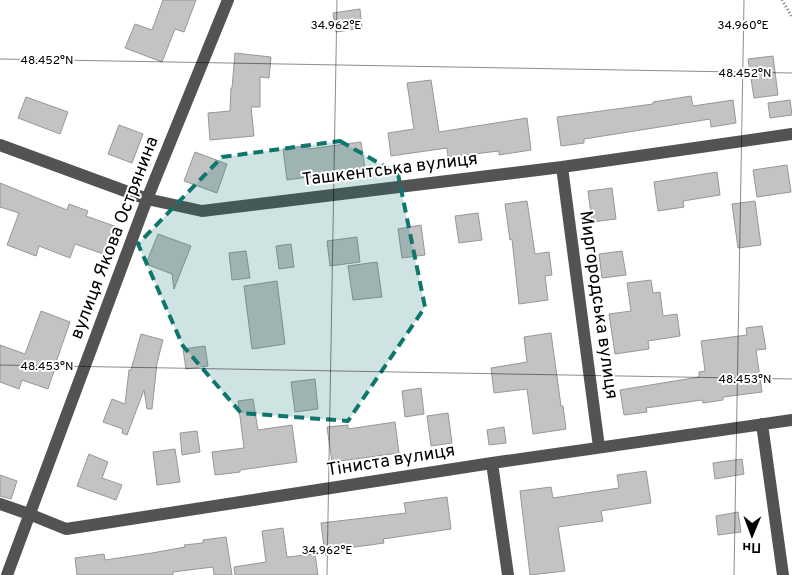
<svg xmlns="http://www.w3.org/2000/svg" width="792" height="575" font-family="Overpass,sans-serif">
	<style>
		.building { fill: #c3c3c3; stroke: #979797 }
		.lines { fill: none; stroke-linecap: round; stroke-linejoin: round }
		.path { stroke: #757575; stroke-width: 3; stroke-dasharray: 1 2.5; stroke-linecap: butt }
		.minor { stroke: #535353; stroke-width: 12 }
		.marked { fill: #0f766e; fill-opacity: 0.2; stroke: #0f766e; stroke-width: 4; stroke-dasharray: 10 6; stroke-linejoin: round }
		.ticks { fill: none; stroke: #000; stroke-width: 1; stroke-opacity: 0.45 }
		.labels { text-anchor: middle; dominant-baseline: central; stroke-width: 4; stroke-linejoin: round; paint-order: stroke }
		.street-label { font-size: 18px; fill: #000; stroke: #fff }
		.ticks-label { font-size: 12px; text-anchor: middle; fill: #000; stroke: #fff; stroke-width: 4; stroke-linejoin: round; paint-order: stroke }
	</style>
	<rect width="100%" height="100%" fill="#fff"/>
	<path class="building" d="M163,0H196L184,32L175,29L162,62L125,48L135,24L152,30Z
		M360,9L362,28L336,32L333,13Z
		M235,53L271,57L269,78L260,77V107H251L254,136L210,140L208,113L230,111L231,88H232Z
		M773,56L778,95L754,98L748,59Z
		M431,80L439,132L527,118L531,150L499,155V151L448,157L447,148L391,156L388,133L414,129L407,83Z
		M691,96L693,106L733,100L736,123L711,127L710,119L584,139V143L561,146L557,117L653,104V102Z
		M26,97L68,112L60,134L18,118Z
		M790,100L792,115L770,118L768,103Z
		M119,125L143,134L132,163L108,154Z
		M361,142L365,169L287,180L283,149L308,145V149Z
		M195,152L227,164L217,193L184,181Z
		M787,165L791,192L757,197L753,170Z
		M717,172L720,195L683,201L684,207L658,211L654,182Z
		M0,183L67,210L69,204L88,211L86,216L117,227L106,255L75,244L70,258L39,246L36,256L7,245L19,213L0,207Z
		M612,188L616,219L592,222L588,191Z
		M527,201L535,254L549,252L552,275L545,276L548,300L519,304L512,239L510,240L505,204Z
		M755,201L761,245L738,248L732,204Z
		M478,213L482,240L459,243L455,216Z
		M421,225L425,255L402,258L398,229Z
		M158,234L191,246L174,289L172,274L146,264Z
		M357,237L360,262L330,266L327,241Z
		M291,244L294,267L279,269L276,246Z
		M246,251L250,278L232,280L229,253Z
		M622,251L626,275L602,278L599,254Z
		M377,262L382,297L353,300L348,266Z
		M651,280L653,293L660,292L663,316L677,314L680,336L648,341L649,349L615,354L609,314L631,311L627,283Z
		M277,281L285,344L252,349L244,286Z
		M41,311L70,322L54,368H55L48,389L22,380L19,389L0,382V345L25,354Z
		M762,326L766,349L756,350L762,392L723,397V400L703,403L702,400L646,408L647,412L624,415L620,390L699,377V372L705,371L701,341L747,335L746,328Z
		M551,333L561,406H563L566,429L533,434L527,389L494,393L491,368L527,362L524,337Z
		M141,334L163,340L157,363L152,409H147L144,390L127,435L122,433L123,429L103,422L112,399L125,404L129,370H131Z
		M205,346L208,366L186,369L183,349Z
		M315,379L318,409L295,412L291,382Z
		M421,388L424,414L405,417L402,391Z
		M253,399L258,430L292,425L297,462L240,470V472L215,475L212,452L244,448L238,401Z
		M448,413L452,443L431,446L427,416Z
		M395,422L399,453L332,462L327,427L348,425V429Z
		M504,427L506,443L489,445L487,430Z
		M197,431L200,452L182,455L180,433Z
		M175,449L180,482L157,485L153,452Z
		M89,454L108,462L102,478L122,485L116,500L77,486Z
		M742,459L744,474L715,479L713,463Z
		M646,471L651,503L601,511L603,521L558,527L565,571L530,575L520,491L551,487L553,498L619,488L617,475Z
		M0,475L17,481L11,499L0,496Z
		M447,497L451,529L383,539L384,543L341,549V553L325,555L321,523L406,513L404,503Z
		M738,512L741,532L718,535L716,516Z
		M283,528L287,557L315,554L318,575H235L234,567L266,562L262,531Z
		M226,537L232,575H214L213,567L173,572V575H77L75,558L104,554L105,560L152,553L185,547L184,545L203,543V540Z"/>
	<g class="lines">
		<path class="path" d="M782,0L792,17"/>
		<path class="minor" d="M0,145L147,199L202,211L562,167L792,134
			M562,167L599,447
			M762,424L783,575
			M492,463L508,575
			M0,504L29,514L66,529L492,463L792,420
			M7,575L147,199L228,0"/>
	</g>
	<path class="marked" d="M340,141L398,174L425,307L348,421L241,413L183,346L138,244L222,157Z"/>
	<path class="ticks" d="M0,59L792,73M0,365L792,379M327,575L337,0M734,575L744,0"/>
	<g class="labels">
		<g class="street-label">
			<text transform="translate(390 170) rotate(-7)">Ташкентська вулиця</text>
			<text transform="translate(115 238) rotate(-69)">вулиця Якова Острянина</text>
			<text transform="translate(598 305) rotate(82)">Миргородська вулиця</text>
			<text transform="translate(391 461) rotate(-9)">Тіниста вулиця</text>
		</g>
	</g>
	<g class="ticks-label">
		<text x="336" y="29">34.962°E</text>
		<text x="743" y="29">34.960°E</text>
		<text x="47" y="64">48.452°N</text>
		<text x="745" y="77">48.452°N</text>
		<text x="47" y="370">48.453°N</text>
		<text x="745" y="383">48.453°N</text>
		<text x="327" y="554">34.962°E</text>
	</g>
	<g transform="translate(752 535) rotate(181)" stroke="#ffffff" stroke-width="4" paint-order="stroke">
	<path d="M0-4L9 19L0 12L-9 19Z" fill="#000000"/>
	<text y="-8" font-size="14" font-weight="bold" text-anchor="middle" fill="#000000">Пн</text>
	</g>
</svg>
